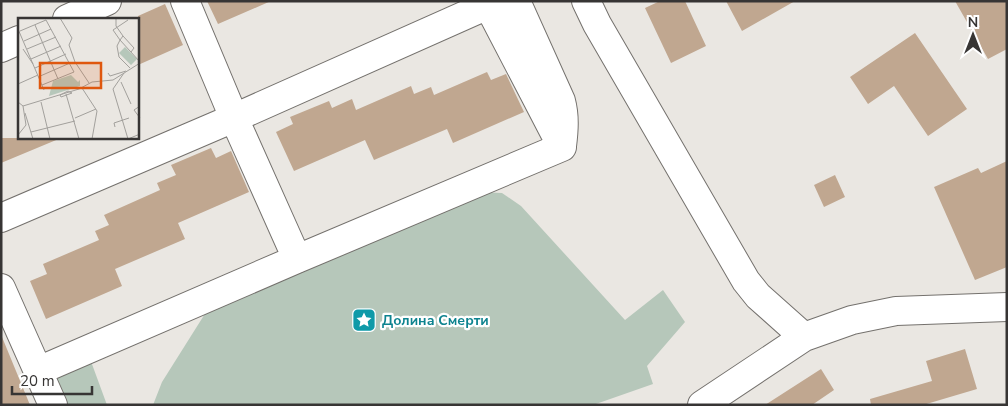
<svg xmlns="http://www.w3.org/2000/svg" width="1008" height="406" font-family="'Nunito Sans',sans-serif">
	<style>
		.green { fill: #b6c7ba }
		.building { fill: #c0a790 }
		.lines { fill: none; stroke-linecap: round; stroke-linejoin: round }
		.minor-casing { stroke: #74716d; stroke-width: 30 }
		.minor { stroke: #fff; stroke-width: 28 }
		.labels { text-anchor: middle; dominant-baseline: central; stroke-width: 4.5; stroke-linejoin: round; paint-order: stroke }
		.culture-label { font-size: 14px; font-weight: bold; fill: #0d838f; stroke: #fff; text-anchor: start }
		.inset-road { fill: none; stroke: #a2a09c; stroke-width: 1 }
		.view { fill: #df570e; fill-opacity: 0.15; stroke: #df570e; stroke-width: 2.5 }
		.inset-edge { fill: none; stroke: #373534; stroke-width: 2.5 }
	</style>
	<rect width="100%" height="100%" fill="#eae7e2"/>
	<path class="green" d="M481,192L502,193L521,206L625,320L663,290L685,322L647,366L653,384L593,405H153L162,382L213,301Z
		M89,356L107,405H38L30,384Z"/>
	<path class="building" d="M207,1H271L218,24Z
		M660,1H685L706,46L671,63L645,8Z
		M726,1H795L742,31Z
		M955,1H1007V49L988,59Z
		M165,4L183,45L138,65V16Z
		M915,33L967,109L928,136L894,86L868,104L850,77Z
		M487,72L491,80L506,74L524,112L453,143L447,129L374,160L365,140L294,171L276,132L293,124L290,117L329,101L332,108L352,99L356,110L411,86L414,94L431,87L434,95Z
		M1,138H61L1,163Z
		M211,148L216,158L231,151L249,192L178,223L185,239L115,269L122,286L46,319L30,281L47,274L43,264L99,240L95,231L109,225L104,215L160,190L157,183L176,175L171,165Z
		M1007,161V267L975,280L934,187L978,168L981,173Z
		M835,175L845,197L824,207L814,185Z
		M1,337H2L30,405H1Z
		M965,349L977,389L923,405H871L870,399L932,381L926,361Z
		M821,369L834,390L812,405H765Z"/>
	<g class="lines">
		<g class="minor-casing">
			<path id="minor" d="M185,1L234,118L297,259
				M486,1L562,147
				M516,1L561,101C565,116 564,130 562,146
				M586,1L597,24L746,281L758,296L804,337
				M67,19L107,1
				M1,48L19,40
				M1,218L234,118L488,5
				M1,288L53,405
				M38,371L297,259L562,147
				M702,405L804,337L852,320L896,311L1007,307"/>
		</g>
		<use href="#minor" class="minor"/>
	</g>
	<defs>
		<g id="sight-square" transform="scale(1.25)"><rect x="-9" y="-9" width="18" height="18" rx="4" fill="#0f9aa8" stroke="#fff"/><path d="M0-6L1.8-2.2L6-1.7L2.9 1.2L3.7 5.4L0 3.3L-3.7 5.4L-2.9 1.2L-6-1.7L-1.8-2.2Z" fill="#fff"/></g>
	</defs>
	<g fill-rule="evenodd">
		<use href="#sight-square" x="364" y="320"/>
	</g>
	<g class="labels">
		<g class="culture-label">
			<text x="382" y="320">Долина Смерти</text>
		</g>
	</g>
	<g transform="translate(18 18)">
		<rect width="121" height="121" fill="#eae7e2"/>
		<path d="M107,29L119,41L113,47L101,35ZM53,57L60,64L62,62V68L31,78L35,63Z" fill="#b6c7ba"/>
		<path class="inset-road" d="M42,0L54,20L51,27L57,44L71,65M98,0V8L105,18L102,22L122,44M28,2L56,54M110,2L95,12L102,22L99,28L101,39L112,50M17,7L40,61M0,11L26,72M2,13L28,2M105,18L116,30L113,34M6,23L33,11M5,31L15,46M9,31L38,19M13,41L43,28M17,50L48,36M90,55L92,58L108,53M106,55L95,71L110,121L122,116M20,59L52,45M103,64L113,86M0,66L20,57M24,67L56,54M64,70L79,93L74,121M50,73L54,75L43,79L42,77ZM48,76L61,121M0,84L5,88L8,107L0,117M23,84L32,121M5,88L61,71L74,64L95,62L122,45M122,88L116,92L122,100M7,95L15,121M57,100L78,91M97,109L96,105L111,100M13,114L57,103"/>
		<path class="view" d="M22,45H83V70H22Z"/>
		<rect width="121" height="121" class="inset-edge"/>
	</g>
	<rect width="1008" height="406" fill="none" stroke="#373534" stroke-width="5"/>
	<g transform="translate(973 35)" stroke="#ffffff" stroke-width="4" paint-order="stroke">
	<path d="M0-4L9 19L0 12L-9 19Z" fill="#373534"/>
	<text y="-8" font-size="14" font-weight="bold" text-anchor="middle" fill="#373534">N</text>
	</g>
	<path d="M12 386v8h80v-8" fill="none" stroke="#373534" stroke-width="2.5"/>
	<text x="20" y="386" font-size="15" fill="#373534" stroke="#ffffff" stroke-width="4" paint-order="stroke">20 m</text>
</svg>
